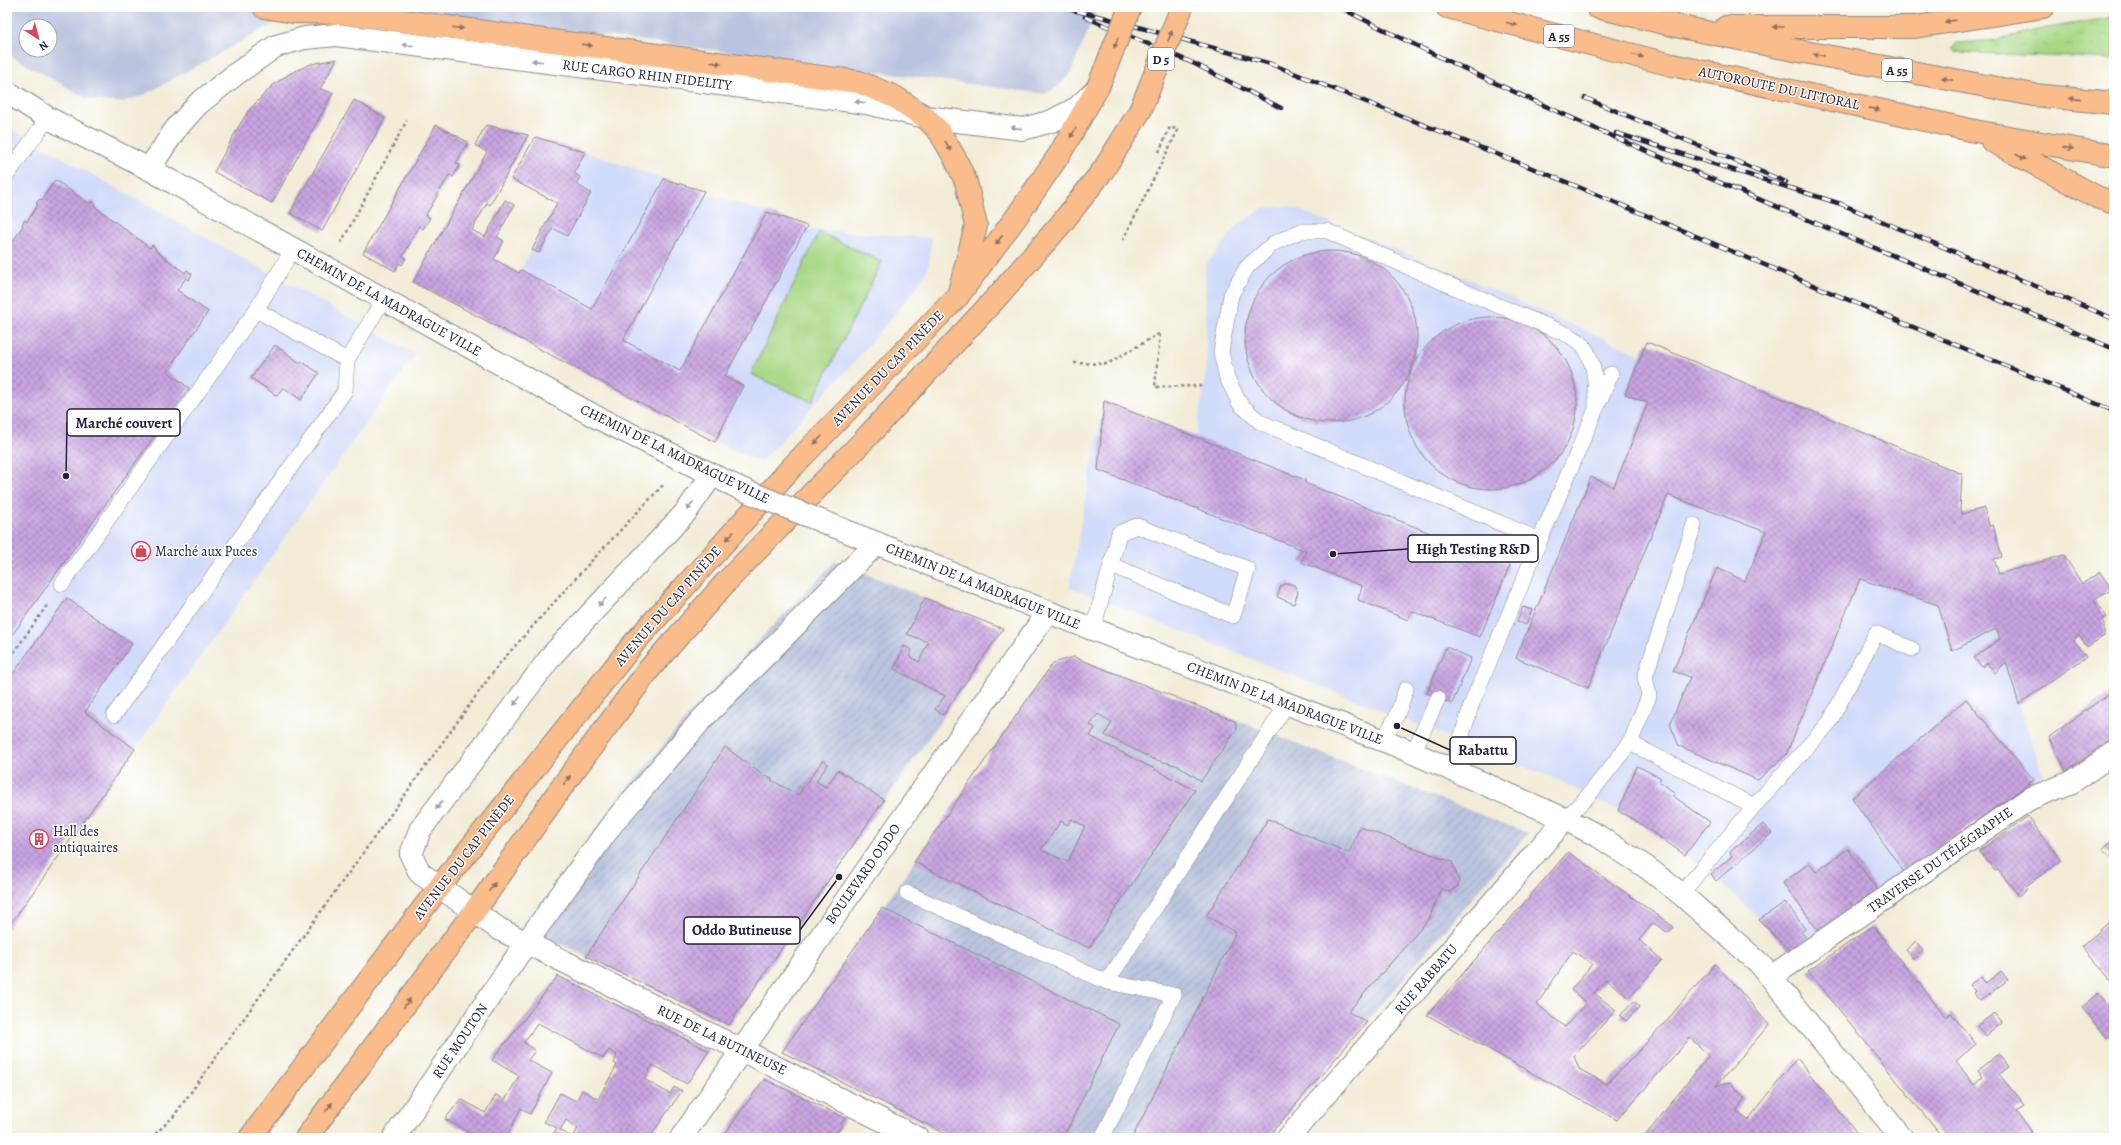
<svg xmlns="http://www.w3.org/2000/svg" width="2121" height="1145" font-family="Alegreya,serif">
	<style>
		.built { fill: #d0daf9 }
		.industrial { fill: url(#industrial-furrows) }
		.railway { fill: #bac4de; fill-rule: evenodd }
		.grass { fill: url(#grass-tufts); stroke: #657d60 }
		.park { fill: #a8d886; stroke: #657d60 }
		.building { fill: url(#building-cross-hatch); fill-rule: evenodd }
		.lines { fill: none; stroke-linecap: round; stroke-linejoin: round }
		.service-casing { stroke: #8a8789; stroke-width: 16 }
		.minor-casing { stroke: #8a8789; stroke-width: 24 }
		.tertiary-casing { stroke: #8a8789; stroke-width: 24 }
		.primary-casing { stroke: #8a8789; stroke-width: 24 }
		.motorway-casing { stroke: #8a8789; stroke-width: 24 }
		.path { stroke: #8a8789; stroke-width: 2.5; stroke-dasharray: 3 3; stroke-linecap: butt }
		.service { stroke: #fff; stroke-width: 15 }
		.minor { stroke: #fff; stroke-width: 22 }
		.tertiary { stroke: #fff; stroke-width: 22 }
		.primary { stroke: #f9bc8a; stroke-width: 22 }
		.motorway { stroke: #f9bc8a; stroke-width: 22 }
		.rail-casing { stroke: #22223b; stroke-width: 4.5 }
		.rail { stroke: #fff; stroke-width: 3; stroke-dasharray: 9; stroke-linecap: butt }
		.tertiary-bridge-casing { stroke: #8a8789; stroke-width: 24; stroke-linecap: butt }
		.primary-bridge-casing { stroke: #8a8789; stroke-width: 24; stroke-linecap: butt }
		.tertiary-bridge { stroke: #fff; stroke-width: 22 }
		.primary-bridge { stroke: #f9bc8a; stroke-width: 22 }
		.oneway { fill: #8e6f62 }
		.oneway2 { fill: #9c9ca7 }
		.labels { text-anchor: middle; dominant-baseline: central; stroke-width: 3; stroke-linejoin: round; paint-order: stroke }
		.shield { fill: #fff; stroke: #646476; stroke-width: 1 }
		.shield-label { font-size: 13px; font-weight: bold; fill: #22223b }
		.street-label { font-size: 14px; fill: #22223b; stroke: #fff }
		.poi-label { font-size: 14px; fill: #22223b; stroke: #fff; text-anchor: start }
		.leader { fill: none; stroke: #22223b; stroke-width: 1.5 }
		.callout-dot { fill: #22223b; stroke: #fff; stroke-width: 1.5 }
		.callout { fill: #fff; stroke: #22223b; stroke-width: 1.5 }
		.callout-label { font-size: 15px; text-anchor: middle; font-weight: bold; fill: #22223b }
	</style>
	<defs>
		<pattern id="industrial-furrows" width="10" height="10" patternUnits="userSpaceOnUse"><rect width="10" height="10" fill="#bac4de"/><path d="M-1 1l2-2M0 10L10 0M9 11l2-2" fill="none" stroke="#a0a8bf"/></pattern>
		<pattern id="grass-tufts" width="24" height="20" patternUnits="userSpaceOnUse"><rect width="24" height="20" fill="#a8d886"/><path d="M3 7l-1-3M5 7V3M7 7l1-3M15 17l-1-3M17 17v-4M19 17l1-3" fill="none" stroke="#90b975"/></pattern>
		<pattern id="building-cross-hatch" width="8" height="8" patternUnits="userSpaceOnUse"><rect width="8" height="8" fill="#c9a4e1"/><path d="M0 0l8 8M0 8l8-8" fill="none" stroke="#a385b8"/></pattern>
	</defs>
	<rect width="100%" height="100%" fill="#fff"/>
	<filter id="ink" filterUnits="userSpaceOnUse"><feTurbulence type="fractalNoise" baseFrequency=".025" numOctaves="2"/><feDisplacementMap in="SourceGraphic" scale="8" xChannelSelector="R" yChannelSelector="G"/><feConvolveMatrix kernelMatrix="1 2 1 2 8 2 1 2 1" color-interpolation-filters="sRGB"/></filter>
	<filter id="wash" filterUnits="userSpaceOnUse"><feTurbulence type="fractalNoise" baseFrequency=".012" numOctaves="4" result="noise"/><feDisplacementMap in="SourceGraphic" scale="16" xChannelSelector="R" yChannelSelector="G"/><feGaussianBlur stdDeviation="0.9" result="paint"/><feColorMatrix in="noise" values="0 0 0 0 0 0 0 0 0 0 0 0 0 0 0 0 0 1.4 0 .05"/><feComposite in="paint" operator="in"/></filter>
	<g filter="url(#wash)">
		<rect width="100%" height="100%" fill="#f2ecd7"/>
		<path class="built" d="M7,127L415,354L7,929Z
			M585,152L816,230L932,238L928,268L914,291L854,362L761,462L715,442L492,323Z
			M1289,206L1459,275L1641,355L1647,342L1962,474L1960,510L2002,651L2042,774L1791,952L1744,904L1711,874L1685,855L1635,820L1556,779L1069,587L1104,401L1196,436L1207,368L1205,266L1238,225L1264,208Z"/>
		<path class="industrial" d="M835,561L925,598L908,634L978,667L729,1025L525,927L613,805L695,708Z
			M1074,657L1528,833L1267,1138H954L782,1052L1053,663Z"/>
		<path class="railway" d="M7,7H304L144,95L122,102H109L88,99L7,54ZM26,26H50V50H26Z
			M389,7H1098L1070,74L1058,87L1045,94Z"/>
		<path class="grass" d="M2114,17V59L1955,52L1952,49L1957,43L1995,40L2047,28Z"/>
		<path class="park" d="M819,232L882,262L812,402L751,374Z"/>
		<g id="blocks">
			<path class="building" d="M337,59L320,89L333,93L272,203L214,172L240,124L250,109L273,85L291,73L311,64Z
				M354,100L385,118L322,231L290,213Z
				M436,125L468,142L456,163L460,165L453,177L449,175L426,215L430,218L423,229L419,226L403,256L406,258L402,265L399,263L395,271L363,253Z
				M486,125L528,135L490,205L487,203L472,230L485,237L505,200L514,205L497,237L504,241L494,259L519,273L521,270L592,309L664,179L704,191L623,340L680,371L767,212L807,226L725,376L743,386L715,442L413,282L487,152L475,145Z
				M535,137L585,152L574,173L580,177L576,184L591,193L567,236L553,228L539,253L532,250L557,203L511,179Z
				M55,180L90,204L92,201L96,204L94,206L150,248L152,245L156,248L155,250L185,273L187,270L192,274L189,280L186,278L177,290L208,312L167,371L189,388L7,642V249L9,247L7,243L9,241L12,243L23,226L22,224L25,220L27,222L38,204L36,203L40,199L42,200Z
				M1245 337a86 86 0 1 1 172 0a86 86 0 1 1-172 0Z
				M1405 403a86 86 0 1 1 172 0a86 86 0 1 1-172 0Z
				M1647,342L1962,474L1960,510L1962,514L1985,508L1989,526L1993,525L2002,557L1994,559L1999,574L2064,555L2082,584L2100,572L2112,590L2094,600L2107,617L2102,620L2104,623V636L2087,647L2079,635L2074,640L2086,657L2019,704L2006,662L1995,673L1987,663L1982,667L1974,658L2000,639L1996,629L1952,651L1938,605L1860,579L1786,755L1758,780L1679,746L1670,724L1690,677L1673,671L1717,568L1745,581L1766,532L1668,495L1588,688L1516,658L1591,477L1614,487L1619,474L1648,403L1625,394Z
				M275,345L300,363L301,361L319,373L301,400L283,387L277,396L251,378Z
				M1104,401L1305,480V483L1510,565L1480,637L1411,611L1408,620L1358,600L1362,586L1301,562L1306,551L1098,470Z
				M1287,583L1294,585L1298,592L1294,604L1277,597L1281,586Z
				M67,598L132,644L85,712L135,749L7,929V682Z
				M925,598L1003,629L943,715L935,709L945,696L894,669L904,646L912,650L909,656L919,662L928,642L907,634Z
				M1523,607L1532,610L1526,625L1517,621Z
				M1446,647L1471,658L1452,704L1427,693Z
				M1074,657L1235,721L1237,729L1201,781L1179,766L1153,759L1105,735L1112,722L1098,714L1090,725L1095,728L1090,736L1195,790L1089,948L914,862L1053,663ZM1071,819L1085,826L1068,862L1041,850L1061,821L1068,825Z
				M2114,690V737L2066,771L2049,737Z
				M1966,699L2034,780L1904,872L1852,798Z
				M725,747L764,775L772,778L771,780L798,795L823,760L828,764L816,781L826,787L838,770L884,800L729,1025L586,956Z
				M1637,766L1661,778L1659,781L1675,793L1673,796L1710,822L1685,855L1635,820L1618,811Z
				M2028,816L2061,861L2026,886L2028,888L2020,897L1998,870L1995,871L1979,851Z
				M1268,819L1349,853L1360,827L1452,862L1459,881L1457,887L1449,892L1441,888L1429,919L1348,1012L1367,1022L1267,1138H1132L1236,932L1206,916Z
				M1763,824L1772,833L1716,881L1711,874L1732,856L1730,852Z
				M2114,839V860L2103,848Z
				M1848,849L1878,891L1819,932L1783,883L1809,863L1816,872Z
				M1568,852L1674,927L1669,933L1653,923L1639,940L1662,960L1629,998L1606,979L1594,993L1616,1010L1574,1056L1579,1069L1607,1084L1655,1034L1715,964L1736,986L1769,1025L1716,1086L1730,1083L1745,1098L1736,1111L1748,1120L1797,1058L1861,1138H1650L1646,1135L1709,1055L1690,1038L1617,1120L1427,1015ZM1573,951L1592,964L1571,990L1586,1003L1565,1027L1537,1004Z
				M1785,902L1805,929L1801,932L1808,940L1791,952L1759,920Z
				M882,908L1119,1024L1063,1138H954L782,1052Z
				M2114,918V975L2109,979L2081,947Z
				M1873,926L1946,1017L1951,1013L1976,1044L1956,1061L1974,1085L1983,1077L1978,1070L1999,1053L2008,1067L1999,1074L2024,1105L2016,1110L2036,1138H1943L1808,971Z
				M1916,941L1923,951L1913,959L1906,950Z
				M2001,971L2008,980L1980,1001L1973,993L1975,991L1969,985L1981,977L1986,984Z
				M558,976L709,1051L687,1084L653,1065L644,1079L670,1094L674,1087L682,1091L649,1138H551L557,1128L544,1122L560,1093L576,1101L582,1090L598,1099L617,1065L614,1063L617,1055L609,1050L603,1058L538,1023L524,1042L535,1051L528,1060L552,1073L530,1114L521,1108L506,1138H479L445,1119L461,1099L485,1113L496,1095L505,1100L519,1076L492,1060ZM566,1120L578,1128L573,1138L560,1130Z
				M2098,993L2114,1012V1032L2107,1038L2082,1007Z
				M1634,1001L1639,1007L1626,1021L1620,1016Z
				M1994,1013L2002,1023L1986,1036L1977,1026Z
				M764,1079L845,1118L835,1137L838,1138H722Z"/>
		</g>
	</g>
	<g filter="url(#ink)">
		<use href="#blocks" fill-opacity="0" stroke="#8a8789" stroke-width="1"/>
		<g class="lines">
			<g class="service-casing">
				<path id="service" d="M7,175L48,118
					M256,310L293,249
					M1540,540L1611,374
					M62,584L256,310L347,360
					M1093,629L1111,565L1233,616L1248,569L1137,526L1119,533L1111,565
					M114,715L345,391L347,360L383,300
					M1383,741L1397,715L1406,689
					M1630,743L1754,806
					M1413,753L1438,698
					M1451,770L1472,703L1540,540L1260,422L1240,404L1227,378L1221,352L1231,295L1247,267L1274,243L1301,231H1327L1442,282L1566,334C1571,337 1578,340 1582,344C1596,362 1596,387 1596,408
					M1565,819L1588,796L1630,743L1649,696L1645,677L1694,525
					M907,893L1107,982L1287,704
					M1681,894L1754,806L1829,723L1876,633L1912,649
					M1102,1138L1174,995L1107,982"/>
			</g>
			<g class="minor-casing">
				<path id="minor" d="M712,475L686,512L553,654L420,830L411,855L420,873L499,929L918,1138
					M1771,977L2029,799L2072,782L2114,753
					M394,1138L526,943L613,823L702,719L877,543
					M681,1138L909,809L1048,612
					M1288,1138L1565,819"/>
			</g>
			<g class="tertiary-casing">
				<path id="tertiary" d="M7,92L48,118L149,169L598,418L739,488
					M149,169L175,130L198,104L236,74L276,46L305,38L336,35L867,103L925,117L1023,129L1052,121L1077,108L1095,91
					M856,535L1048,612L1395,745L1565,819L1598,836L1646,867L1681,894L1759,963L1902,1138"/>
			</g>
			<g class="primary-casing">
				<path id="primary" d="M250,1138L440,886L634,643L792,467L958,296L1017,216L1059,155L1098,87
					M306,1138L474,912L561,788L650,668L727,581L866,438L996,298L1061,224L1104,169L1140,111"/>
			</g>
			<g class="motorway-casing">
				<path id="motorway" d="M264,7L294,12L344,13L859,82L895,97L925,117L939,131L955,158L966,182L976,226L958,296
					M1447,7L1672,65L1975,131L2114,156
					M1597,7L1681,27L1794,50L2034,95L2114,103
					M1726,27H1915L2043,7
					M1992,141L2097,197L2114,203"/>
			</g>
			<path class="path" d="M1123,240L1178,130L1170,127L1158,154
				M341,243L407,120
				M1074,363L1107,364L1160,333L1155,387L1202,386
				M7,662L48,604
				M151,1138L173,1117L499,664L584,569L664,484"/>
			<use href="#service" class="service"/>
			<use href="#minor" class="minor"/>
			<use href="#tertiary" class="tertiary"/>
			<use href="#primary" class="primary"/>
			<use href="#motorway" class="motorway"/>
			<g class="rail-casing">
				<path id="rail" d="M1060,7L1102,17L1271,64L1552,176L2114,411
					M1339,7C1591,136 1855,237 2114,349
					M1085,17L1195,64L1281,108
					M1585,98L1786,182
					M1616,133L1841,204L2114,319"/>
			</g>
			<use href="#rail" class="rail"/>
			<g class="tertiary-bridge-casing">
				<path id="tertiary-bridge" d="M739,488L856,535"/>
			</g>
			<g class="primary-bridge-casing">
				<path id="primary-bridge" d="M1098,87L1130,7
					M1140,111L1182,7"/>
			</g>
			<use href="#tertiary-bridge" class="tertiary-bridge"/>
			<use href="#primary-bridge" class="primary-bridge"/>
		</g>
		<defs><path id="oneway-solid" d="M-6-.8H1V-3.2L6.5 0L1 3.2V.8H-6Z"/></defs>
		<g class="oneway">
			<use href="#oneway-solid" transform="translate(1950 21) rotate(171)"/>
			<use href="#oneway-solid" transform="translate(1512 24) rotate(14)"/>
			<use href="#oneway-solid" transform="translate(1778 27) rotate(180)"/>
			<use href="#oneway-solid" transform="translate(458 28) rotate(7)"/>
			<use href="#oneway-solid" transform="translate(1170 36) rotate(-68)"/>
			<use href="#oneway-solid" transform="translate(1116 43) rotate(111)"/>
			<use href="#oneway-solid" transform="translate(587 45) rotate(8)"/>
			<use href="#oneway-solid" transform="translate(1819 55) rotate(-169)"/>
			<use href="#oneway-solid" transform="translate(1638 56) rotate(14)"/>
			<use href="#oneway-solid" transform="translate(716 63) rotate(8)"/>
			<use href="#oneway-solid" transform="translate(1947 79) rotate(-169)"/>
			<use href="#oneway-solid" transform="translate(2075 99) rotate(-174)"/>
			<use href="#oneway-solid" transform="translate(1874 109) rotate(12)"/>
			<use href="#oneway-solid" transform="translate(1073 133) rotate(122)"/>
			<use href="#oneway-solid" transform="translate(948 146) rotate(59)"/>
			<use href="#oneway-solid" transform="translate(2068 148) rotate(10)"/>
			<use href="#oneway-solid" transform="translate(2021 157) rotate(28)"/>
			<use href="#oneway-solid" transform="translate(999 240) rotate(127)"/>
			<use href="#oneway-solid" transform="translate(818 440) rotate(134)"/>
			<use href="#oneway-solid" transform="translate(730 536) rotate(132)"/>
			<use href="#oneway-solid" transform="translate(567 780) rotate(-53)"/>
			<use href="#oneway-solid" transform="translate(492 887) rotate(-55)"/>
			<use href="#oneway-solid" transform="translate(407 1003) rotate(-53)"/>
			<use href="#oneway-solid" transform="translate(329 1107) rotate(-53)"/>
		</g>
		<g class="oneway2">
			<use href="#oneway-solid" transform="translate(408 45) rotate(-173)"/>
			<use href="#oneway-solid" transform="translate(537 61) rotate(-173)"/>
			<use href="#oneway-solid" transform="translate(860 102) rotate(-173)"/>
			<use href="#oneway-solid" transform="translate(1016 128) rotate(-174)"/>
			<use href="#oneway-solid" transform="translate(690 506) rotate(126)"/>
			<use href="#oneway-solid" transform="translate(602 602) rotate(134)"/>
			<use href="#oneway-solid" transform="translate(517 701) rotate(127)"/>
			<use href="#oneway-solid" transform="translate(439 805) rotate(127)"/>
		</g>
	</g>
	<defs>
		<g id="shop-ring" transform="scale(1)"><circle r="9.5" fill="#fff" stroke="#d1495b" stroke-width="1.5"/><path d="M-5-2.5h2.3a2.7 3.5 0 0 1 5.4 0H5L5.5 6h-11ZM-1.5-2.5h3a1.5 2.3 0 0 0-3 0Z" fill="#d1495b"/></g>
		<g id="building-ring" transform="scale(1)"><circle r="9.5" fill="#fff" stroke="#d1495b" stroke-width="1.5"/><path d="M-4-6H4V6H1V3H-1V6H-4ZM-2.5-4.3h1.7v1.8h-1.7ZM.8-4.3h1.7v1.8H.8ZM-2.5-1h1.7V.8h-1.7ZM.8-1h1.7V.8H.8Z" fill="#d1495b"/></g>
	</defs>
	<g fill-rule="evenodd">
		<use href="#shop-ring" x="141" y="551"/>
		<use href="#building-ring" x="39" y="839"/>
	</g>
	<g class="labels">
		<g class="shield">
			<rect x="1544" y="25" width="30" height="22" rx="3"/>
			<rect x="1148" y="48" width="26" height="22" rx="3"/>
			<rect x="1882" y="59" width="30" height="22" rx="3"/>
		</g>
		<g class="shield-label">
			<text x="1559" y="36">A 55</text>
			<text x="1161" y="59">D 5</text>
			<text x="1897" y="70">A 55</text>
		</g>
		<g class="street-label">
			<text transform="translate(647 75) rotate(7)">RUE CARGO RHIN FIDELITY</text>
			<text transform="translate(1779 88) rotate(12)">AUTOROUTE DU LITTORAL</text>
			<text transform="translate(389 302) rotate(29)">CHEMIN DE LA MADRAGUE VILLE</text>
			<text transform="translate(888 368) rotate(-46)">AVENUE DU CAP PINÈDE</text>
			<text transform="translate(675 454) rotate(26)">CHEMIN DE LA MADRAGUE VILLE</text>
			<text transform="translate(983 586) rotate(22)">CHEMIN DE LA MADRAGUE VILLE</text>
			<text transform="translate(668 606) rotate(-49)">AVENUE DU CAP PINÈDE</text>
			<text transform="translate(1285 703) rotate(21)">CHEMIN DE LA MADRAGUE VILLE</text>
			<text transform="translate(464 857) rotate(-52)">AVENUE DU CAP PINÈDE</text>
			<text transform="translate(1940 860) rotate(-35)">TRAVERSE DU TÉLÉGRAPHE</text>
			<text transform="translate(863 874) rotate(-55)">BOULEVARD ODDO</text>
			<text transform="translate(1426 979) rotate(-49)">RUE RABBATU</text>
			<text transform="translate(722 1040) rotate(26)">RUE DE LA BUTINEUSE</text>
			<text transform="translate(460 1041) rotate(-56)">RUE MOUTON</text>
		</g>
		<g class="poi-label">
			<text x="155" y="551">Marché aux Puces</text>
			<text x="53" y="831">Hall des<tspan x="53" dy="16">antiquaires</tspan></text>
		</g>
	</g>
	<path class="leader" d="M66 476L67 422M1333 554L1408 549M1397 726L1450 750M839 877L800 930"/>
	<g class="callout-dot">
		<circle cx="66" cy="476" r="4"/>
		<circle cx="1333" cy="554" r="4"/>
		<circle cx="1397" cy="726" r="4"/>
		<circle cx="839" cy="877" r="4"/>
	</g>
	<g class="callout">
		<rect x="67" y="409" width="113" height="27" rx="4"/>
		<rect x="1408" y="535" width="130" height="27" rx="4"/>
		<rect x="1450" y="737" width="66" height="27" rx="4"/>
		<rect x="684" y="917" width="116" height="27" rx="4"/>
	</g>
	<g class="callout-label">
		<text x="124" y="428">Marché couvert</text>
		<text x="1473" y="554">High Testing R&amp;D</text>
		<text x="1483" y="755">Rabattu</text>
		<text x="742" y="935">Oddo Butineuse</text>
	</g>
	<rect width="2121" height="1145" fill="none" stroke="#fff" stroke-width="24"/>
	<g transform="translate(38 38) rotate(144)"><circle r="19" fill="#ffffff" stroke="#a7a7b1"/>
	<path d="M0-3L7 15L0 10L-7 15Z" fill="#d1495b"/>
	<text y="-6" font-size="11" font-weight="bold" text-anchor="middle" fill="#22223b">N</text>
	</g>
</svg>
